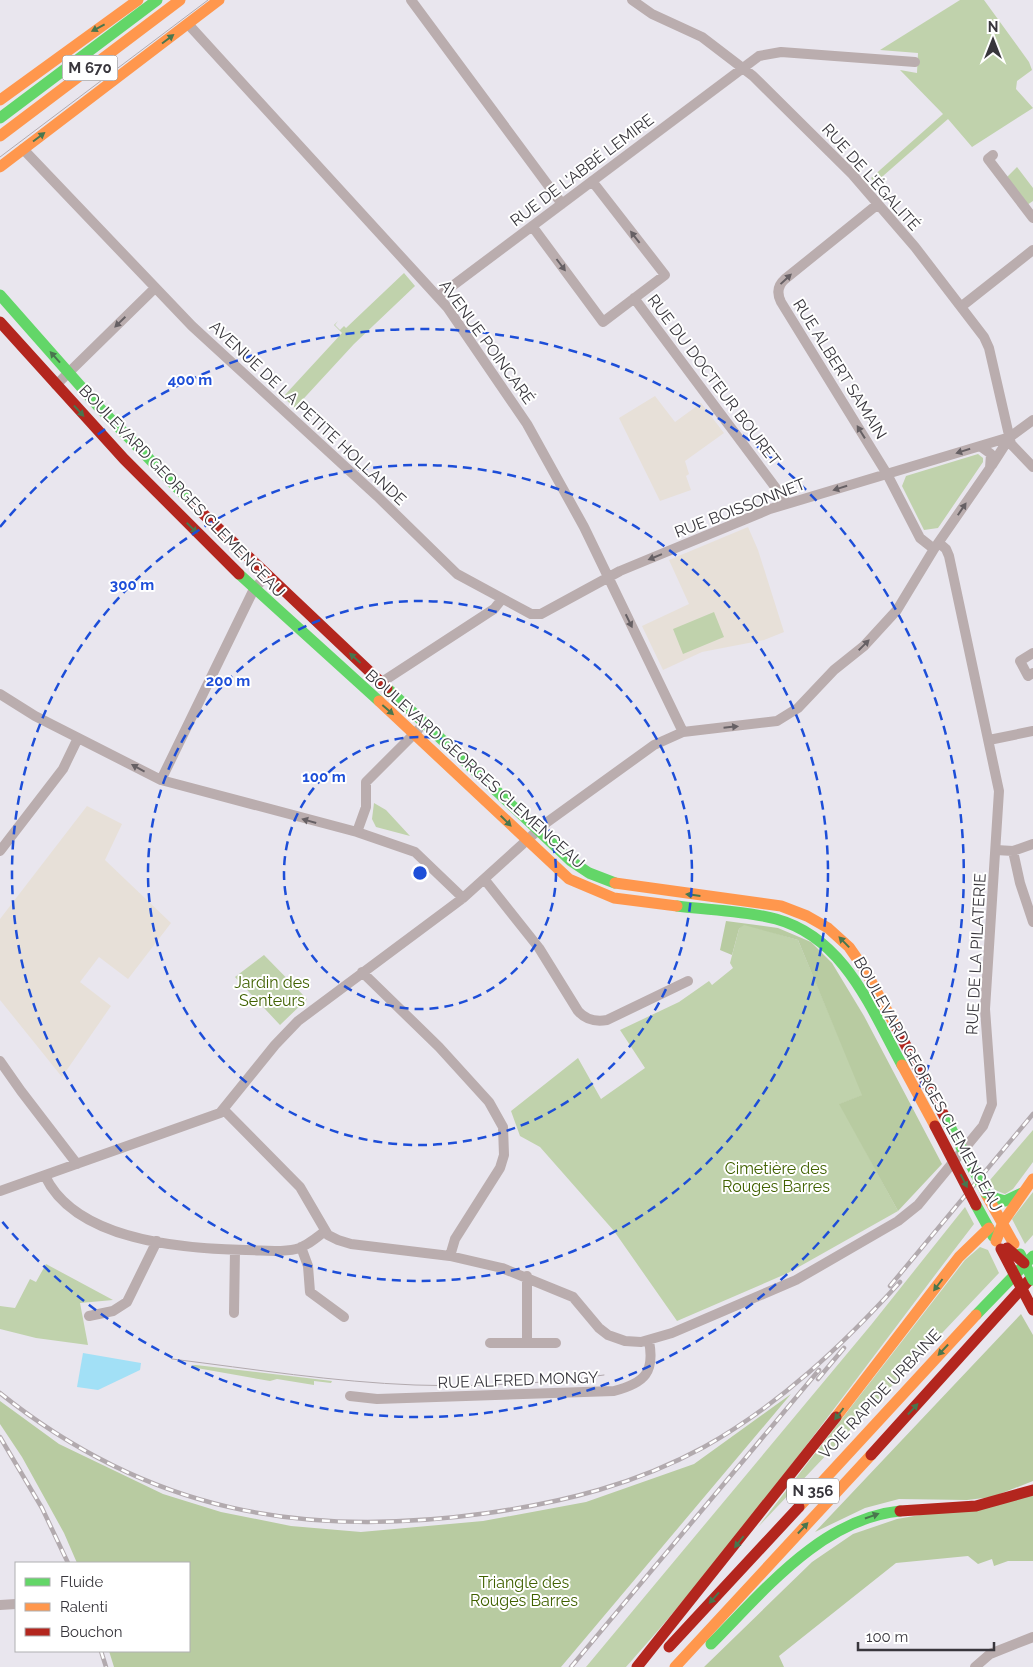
<svg xmlns="http://www.w3.org/2000/svg" width="1033" height="1667" font-family="Raleway,sans-serif">
	<style>
		.education { fill: #e7e0d8 }
		.green { fill: #c0d2ac }
		.forest { fill: #b8cba1 }
		.water { fill: #a2e0f6 }
		.lines { fill: none; stroke-linecap: round; stroke-linejoin: round }
		.street { stroke: #baadae; stroke-width: 10 }
		.fast { stroke: #63d668; stroke-width: 11 }
		.slow { stroke: #ff974d; stroke-width: 11 }
		.jam { stroke: #b3261e; stroke-width: 11 }
		.tram { stroke: #b2aaae; stroke-width: 1 }
		.rail-casing { stroke: #b2aaae; stroke-width: 4.5 }
		.rail { stroke: #fff; stroke-width: 2.5; stroke-dasharray: 8; stroke-linecap: butt }
		.fast-bridge { stroke: #63d668; stroke-width: 11 }
		.jam-bridge { stroke: #b3261e; stroke-width: 11 }
		.oneway { fill: #49764e }
		.oneway2 { fill: #666064 }
		.ring { fill: none; stroke: #1d4ed8; stroke-width: 2.5; stroke-dasharray: 9 6 }
		.labels { text-anchor: middle; dominant-baseline: central; stroke-width: 4; stroke-linejoin: round; paint-order: stroke }
		.shield { fill: #fff; stroke: #747276; stroke-width: 1 }
		.shield-label { font-size: 15px; font-weight: bold; fill: #38363c }
		.street-label { font-size: 16px; fill: #38363c; stroke: #fff }
		.park-label { font-size: 16px; fill: #406100; stroke: #fff }
		.centre { fill: #1d4ed8; stroke: #fff; stroke-width: 2.5 }
		.ring-label { font-size: 15px; text-anchor: middle; font-weight: bold; fill: #1d4ed8; stroke: #fff; stroke-width: 4; stroke-linejoin: round; paint-order: stroke }
	</style>
	<rect width="100%" height="100%" fill="#e9e6ee"/>
	<path class="education" d="M655,396L675,422L701,403L724,433L685,461L689,474L686,476L691,490L660,501L619,418Z
		M748,527L758,550L784,632L764,640L702,652L663,670L642,626L689,604L669,560Z
		M87,806L122,824L105,860L171,923L128,979L99,957L80,982L111,1006L62,1077L0,1000V919Z"/>
	<path class="green" d="M960,0H984L1029,62L1032,70L1017,81L1016,89L1033,108L972,147L948,119L875,183L871,178L943,114L900,70L917,73L918,53L880,50Z
		M1017,167L1033,188V201L1027,205L1007,177Z
		M404,273L415,286L354,344L295,408L283,397L342,333L334,325L338,321L335,325L340,330L344,326L346,328Z
		M978,454L983,458V462L938,528L924,530L902,486L906,476Z
		M714,612L724,637L683,654L673,629Z
		M374,803L386,810L410,836L376,827L372,819Z
		M744,924L798,940L863,1095L840,1104L898,1211L788,1273L677,1321L614,1231L540,1147L520,1136L511,1111L578,1058L601,1099L645,1068L620,1030L679,1002L709,981L712,985L733,968L730,963L739,929Z
		M264,955L307,999L280,1025L235,977Z
		M1033,1130V1162L1013,1189L1005,1194L995,1190L990,1180Z
		M1033,1192V1235L1025,1244L1012,1219Z
		M965,1207L974,1224C859,1373 751,1527 626,1667H586L871,1325Z
		M980,1247L988,1250L999,1273L758,1527L965,1260Z
		M46,1264L113,1300L80,1303L88,1345L36,1338L0,1329V1306L15,1308L30,1279L36,1282Z
		M193,1365H196L332,1381L331,1383L314,1381V1385L277,1379L270,1381L191,1367Z"/>
	<path class="forest" d="M726,921L778,928L811,942L832,963L864,1016L942,1164L898,1211L839,1104L862,1095L798,940L744,925L739,929L732,955L720,950Z
		M1021,1314L1033,1335V1481L992,1497L967,1500L899,1499L865,1508L815,1532Z
		M791,1394L561,1667H114L109,1651H189V1563H77L64,1533L22,1457L0,1424V1401L59,1444L163,1494L221,1512L291,1526L361,1532L483,1521L586,1502L694,1464Z
		M1033,1495V1561H1008L994,1566L992,1559L978,1564L968,1556L896,1563L779,1656L784,1667H704L812,1562L853,1534L897,1519Z"/>
	<path class="water" d="M83,1353L141,1363L140,1370L98,1390L77,1387Z"/>
	<g class="lines">
		<path class="street" d="M411,0L562,204
			M632,0L652,14L702,37L753,76L852,174L915,247L984,337L989,348L1011,444L1033,467
			M188,24L447,307L527,424L584,527L683,732
			M23,149L192,326L377,496L457,574L531,614H541L620,571L770,509L1010,437L1033,420
			M993,155L988,159L1033,218
			M878,204L785,279C777,286 777,294 781,302L887,474L920,538L934,549
			M532,226L603,322L665,275L592,181
			M439,296L759,56L781,52L915,62
			M634,298L787,503
			M962,306L1033,250
			M56,385L155,288
			M992,465L1010,437
			M1033,653L1020,661L1028,676L1033,673
			M382,682L494,609L502,599
			M0,694L35,716L161,780L357,832L415,852L463,898
			M989,740L1033,731
			M161,780L254,589L266,576
			M357,832L366,807V782L418,730
			M996,850L1013,851L1033,844
			M0,851L63,769L78,738
			M1013,851L1020,883L1033,922
			M485,880L539,948L578,1011C586,1020 596,1022 607,1020L688,981
			M362,972L439,1047L489,1102L503,1127L504,1155L500,1168L455,1239L450,1256
			M0,1061L21,1091L77,1164
			M224,1110L300,1187L328,1235L338,1240L351,1244L450,1256L502,1268L573,1297L599,1328L608,1335L625,1341L641,1342L672,1333L796,1280L898,1221L918,1205L983,1126L992,1104L985,1009L999,791L949,556L946,549L939,543
			M45,1176C76,1241 183,1249 246,1250C262,1250 280,1253 296,1249C307,1246 316,1238 325,1231
			M0,1191L220,1113L275,1045L298,1021L463,898L546,823L654,745L683,732L777,721L798,708L834,670L864,646L897,610L934,549L990,468L991,454L980,446
			M301,1247L308,1266L310,1292L344,1317
			M527,1276V1343
			M234,1313L235,1250
			M89,1316L113,1311L127,1302L157,1241
			M490,1343H556
			M350,1396L377,1399L614,1391C645,1383 655,1372 649,1341
			M0,1605L16,1604
			M975,1667L990,1654L1033,1637"/>
		<path class="fast" d="M0,118L157,0
			M0,295L98,406L196,507
			M239,574L379,701
			M387,688L571,861L589,873L615,883
			M677,906C708,910 747,911 776,919C845,938 871,1009 902,1065
			M988,1196L1005,1201L1022,1193
			M976,1205L993,1236
			M976,1315L1033,1256
			M711,1644C764,1591 821,1519 900,1511"/>
		<path class="slow" d="M0,100L138,0
			M0,136L180,0
			M0,167L219,0
			M379,701L569,879L614,898L677,906
			M615,883L781,906L807,916L828,928L849,947L865,970L898,1031
			M902,1065L935,1126
			M986,1194L1014,1244
			M996,1241L1003,1222L1033,1179
			M836,1417L959,1257L989,1228
			M799,1507L976,1315
			M675,1667L871,1455"/>
		<path class="jam" d="M0,322L124,459L239,574
			M196,507L387,688
			M898,1031L947,1121
			M871,1455L1032,1277
			M900,1511L976,1506L1033,1490
			M669,1647L799,1507
			M637,1667L836,1417"/>
		<path class="tram" d="M0,157L208,0
			M172,1359C253,1369 334,1382 415,1385C478,1387 542,1384 604,1375"/>
		<g class="rail-casing">
			<path id="rail" d="M890,1286L1033,1114
				M818,1379L844,1348
				M0,1393C149,1512 303,1539 488,1513C565,1502 636,1484 704,1447C779,1405 842,1346 900,1282
				M0,1437L42,1508L68,1563
				M101,1651L106,1667
				M571,1667L819,1370"/>
		</g>
		<use href="#rail" class="rail"/>
		<path class="fast-bridge" d="M947,1121L986,1193
			M1020,1254L1033,1280"/>
		<path class="jam-bridge" d="M935,1126L976,1205
			M1007,1248L1024,1263
			M1001,1249L1033,1310"/>
	</g>
	<defs><path id="oneway-solid" d="M-6-.8H1V-3.2L6.5 0L1 3.2V.8H-6Z" transform="scale(1.25)"/></defs>
	<g class="oneway">
		<use href="#oneway-solid" transform="translate(98 28) rotate(152)"/>
		<use href="#oneway-solid" transform="translate(168 39) rotate(-37)"/>
		<use href="#oneway-solid" transform="translate(39 137) rotate(-37)"/>
		<use href="#oneway-solid" transform="translate(55 357) rotate(-132)"/>
		<use href="#oneway-solid" transform="translate(79 411) rotate(47)"/>
		<use href="#oneway-solid" transform="translate(192 528) rotate(45)"/>
		<use href="#oneway-solid" transform="translate(355 658) rotate(-138)"/>
		<use href="#oneway-solid" transform="translate(388 710) rotate(41)"/>
		<use href="#oneway-solid" transform="translate(506 821) rotate(45)"/>
		<use href="#oneway-solid" transform="translate(693 895) rotate(-173)"/>
		<use href="#oneway-solid" transform="translate(844 942) rotate(-134)"/>
		<use href="#oneway-solid" transform="translate(964 1181) rotate(63)"/>
		<use href="#oneway-solid" transform="translate(938 1285) rotate(127)"/>
		<use href="#oneway-solid" transform="translate(943 1350) rotate(133)"/>
		<use href="#oneway-solid" transform="translate(913 1409) rotate(-47)"/>
		<use href="#oneway-solid" transform="translate(839 1414) rotate(127)"/>
		<use href="#oneway-solid" transform="translate(872 1516) rotate(-19)"/>
		<use href="#oneway-solid" transform="translate(803 1528) rotate(-47)"/>
		<use href="#oneway-solid" transform="translate(739 1542) rotate(128)"/>
		<use href="#oneway-solid" transform="translate(714 1598) rotate(132)"/>
	</g>
	<g class="oneway2">
		<use href="#oneway-solid" transform="translate(635 237) rotate(-128)"/>
		<use href="#oneway-solid" transform="translate(561 265) rotate(53)"/>
		<use href="#oneway-solid" transform="translate(786 279) rotate(-43)"/>
		<use href="#oneway-solid" transform="translate(120 322) rotate(136)"/>
		<use href="#oneway-solid" transform="translate(861 432) rotate(-122)"/>
		<use href="#oneway-solid" transform="translate(963 451) rotate(163)"/>
		<use href="#oneway-solid" transform="translate(840 488) rotate(163)"/>
		<use href="#oneway-solid" transform="translate(962 509) rotate(-56)"/>
		<use href="#oneway-solid" transform="translate(655 557) rotate(158)"/>
		<use href="#oneway-solid" transform="translate(629 621) rotate(64)"/>
		<use href="#oneway-solid" transform="translate(864 645) rotate(-45)"/>
		<use href="#oneway-solid" transform="translate(731 727) rotate(-6)"/>
		<use href="#oneway-solid" transform="translate(138 768) rotate(-151)"/>
		<use href="#oneway-solid" transform="translate(309 821) rotate(-164)"/>
	</g>
	<g class="ring">
		<circle cx="420" cy="873" r="136"/>
		<circle cx="420" cy="873" r="272"/>
		<circle cx="420" cy="873" r="408"/>
		<path d="M0 527A544 544 0 1 1 0 1219"/>
	</g>
	<g class="labels">
		<g class="shield">
			<rect x="62.5" y="55.5" width="55" height="25" rx="4"/>
			<rect x="787" y="1478.5" width="52" height="25" rx="4"/>
		</g>
		<g class="shield-label">
			<text x="90" y="68">M 670</text>
			<text x="813" y="1491">N 356</text>
		</g>
		<g class="street-label">
			<text transform="translate(582 170) rotate(-37)">RUE DE L'ABBÉ LEMIRE</text>
			<text transform="translate(871 177) rotate(48)">RUE DE L'ÉGALITÉ</text>
			<text transform="translate(487 342) rotate(54)">AVENUE POINCARÉ</text>
			<text transform="translate(840 369) rotate(58)">RUE ALBERT SAMAIN</text>
			<text transform="translate(714 380) rotate(53)">RUE DU DOCTEUR BOURET</text>
			<text transform="translate(308 413) rotate(43)">AVENUE DE LA PETITE HOLLANDE</text>
			<text transform="translate(182 491) rotate(46)">BOULEVARD GEORGES CLEMENCEAU</text>
			<text transform="translate(740 508) rotate(-21)">RUE BOISSONNET</text>
			<text transform="translate(475 769) rotate(42)">BOULEVARD GEORGES CLEMENCEAU</text>
			<text transform="translate(976 954) rotate(-87)">RUE DE LA PILATERIE</text>
			<text transform="translate(928 1084) rotate(61)">BOULEVARD GEORGES CLEMENCEAU</text>
			<text transform="translate(518 1380) rotate(-2)">RUE ALFRED MONGY</text>
			<text transform="translate(880 1394) rotate(-47)">VOIE RAPIDE URBAINE</text>
		</g>
		<g class="park-label">
			<text x="272" y="982">Jardin des<tspan x="272" dy="18">Senteurs</tspan></text>
			<text x="776" y="1168">Cimetière des<tspan x="776" dy="18">Rouges Barres</tspan></text>
			<text x="524" y="1582">Triangle des<tspan x="524" dy="18">Rouges Barres</tspan></text>
		</g>
	</g>
	<circle cx="420" cy="873" r="8" class="centre"/>
	<g class="ring-label">
		<text x="190" y="385">400 m</text>
		<text x="132" y="590">300 m</text>
		<text x="228" y="686">200 m</text>
		<text x="324" y="782">100 m</text>
	</g>
	<rect x="15" y="1562" width="175" height="90" fill="#ffffff" stroke="#afafb1"/>
	<rect x="25" y="1578" width="25" height="8" fill="#63d668" stroke="#afafb1"/>
	<text x="60" y="1587" font-size="15" fill="#38363c">Fluide</text>
	<rect x="25" y="1603" width="25" height="8" fill="#ff974d" stroke="#afafb1"/>
	<text x="60" y="1612" font-size="15" fill="#38363c">Ralenti</text>
	<rect x="25" y="1628" width="25" height="8" fill="#b3261e" stroke="#afafb1"/>
	<text x="60" y="1637" font-size="15" fill="#38363c">Bouchon</text>
	<g transform="translate(993 40)" stroke="#ffffff" stroke-width="4" paint-order="stroke">
	<path d="M0-4L9 19L0 12L-9 19Z" fill="#38363c"/>
	<text y="-8" font-size="14" font-weight="bold" text-anchor="middle" fill="#38363c">N</text>
	</g>
	<path d="M858 1642v8h136v-8" fill="none" stroke="#38363c" stroke-width="2.5"/>
	<text x="866" y="1642" font-size="15" fill="#38363c" stroke="#ffffff" stroke-width="4" paint-order="stroke">100 m</text>
</svg>
